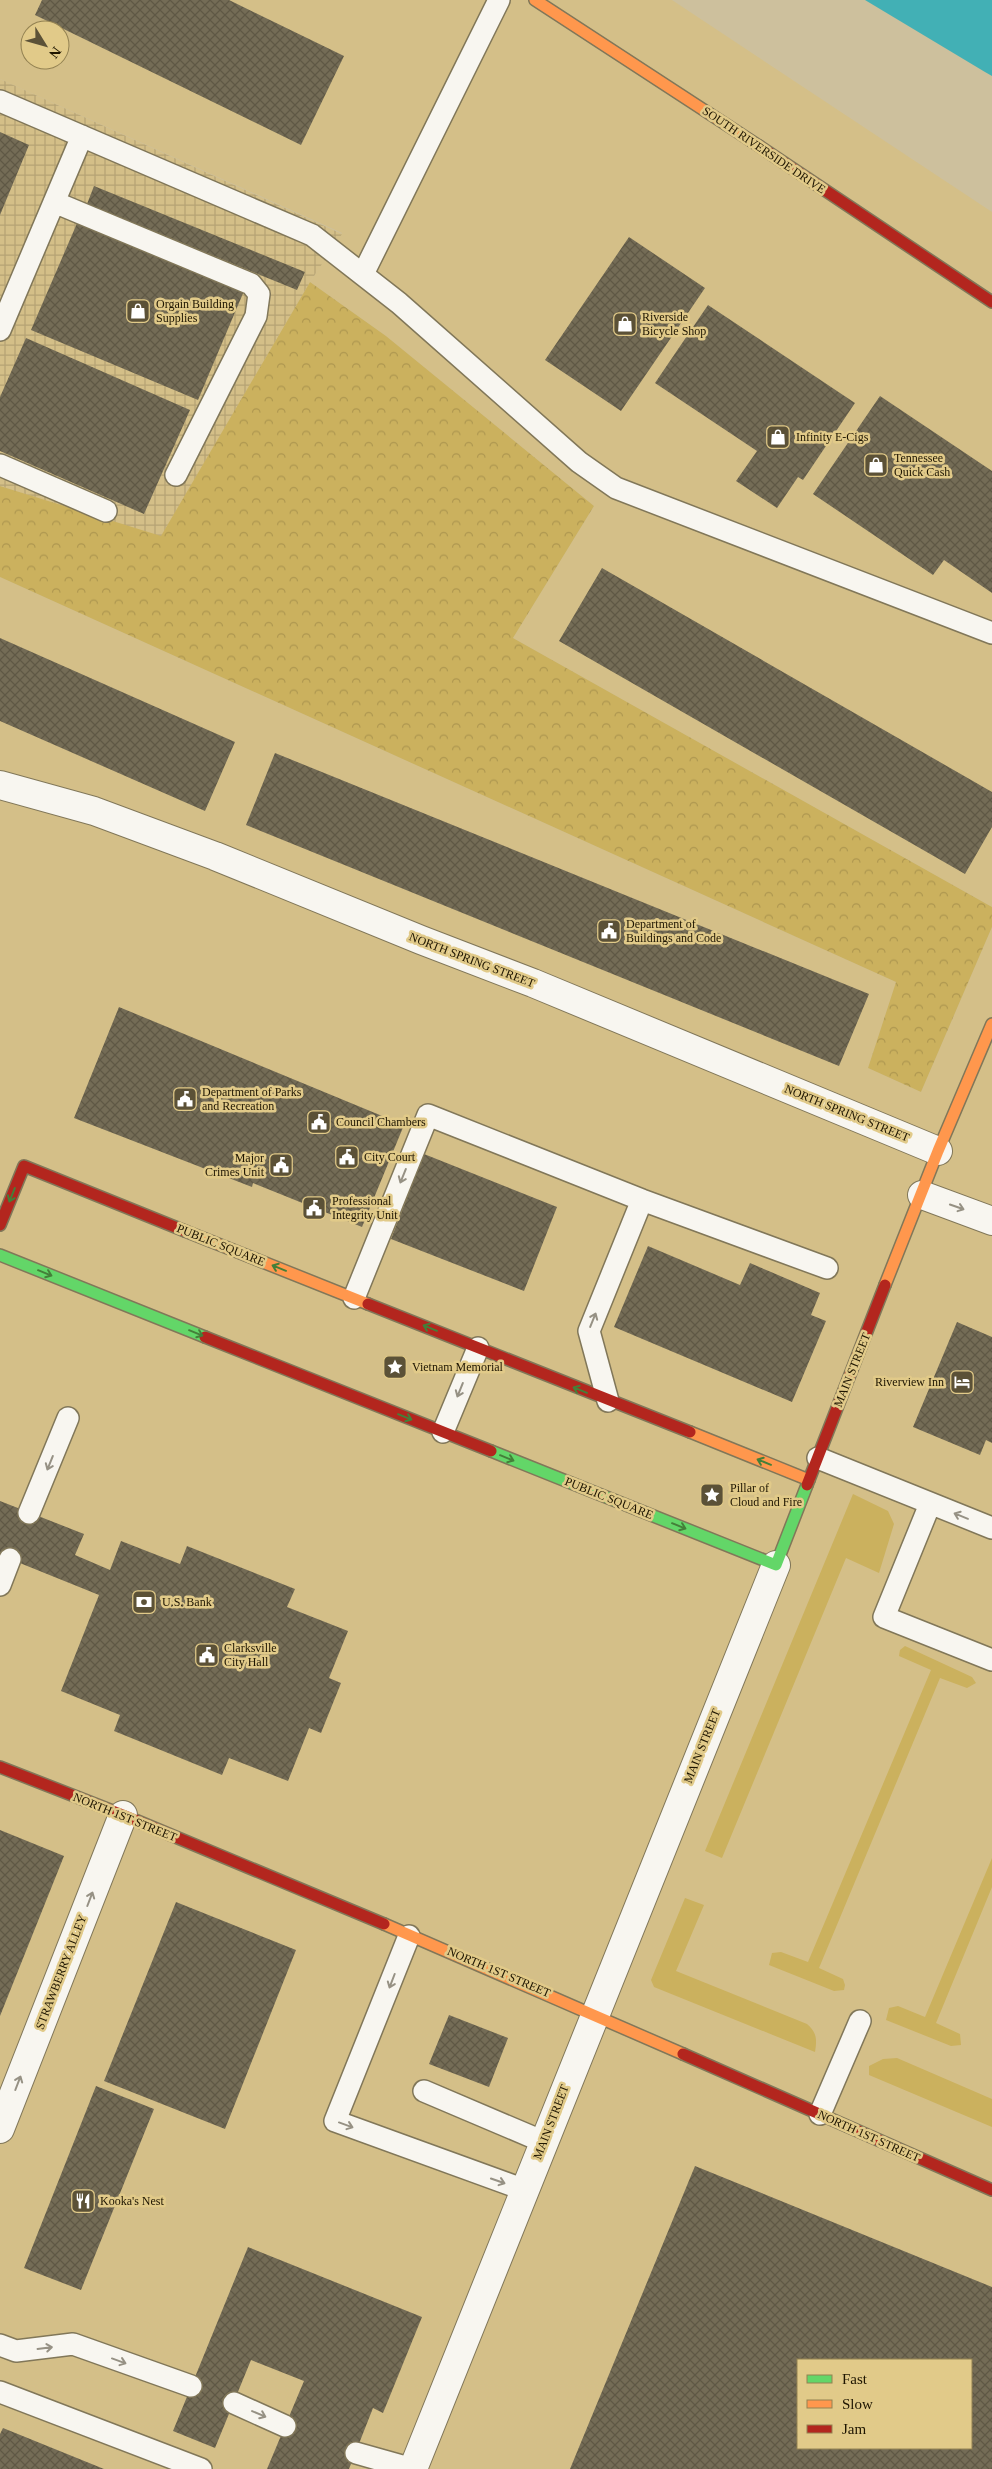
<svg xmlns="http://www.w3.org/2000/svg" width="992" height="2469" font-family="'Times New Roman',serif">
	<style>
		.built { fill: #d4bf88; fill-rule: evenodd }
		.industrial { fill: url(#industrial-grid) }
		.grass { fill: #cbb15e }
		.forest { fill: url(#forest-crowns) }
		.water { fill: #42b0b5 }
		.building { fill: url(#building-cross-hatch); fill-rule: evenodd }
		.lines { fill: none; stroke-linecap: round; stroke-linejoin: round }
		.lane-casing { stroke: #817759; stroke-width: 24 }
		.street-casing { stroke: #817759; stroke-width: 30 }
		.fast-casing { stroke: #817759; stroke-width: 14 }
		.slow-casing { stroke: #817759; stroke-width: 14 }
		.jam-casing { stroke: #817759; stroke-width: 14 }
		.lane { stroke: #f8f6f0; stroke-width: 21 }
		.street { stroke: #f8f6f0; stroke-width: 28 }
		.fast { stroke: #63d668; stroke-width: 11 }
		.slow { stroke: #ff974d; stroke-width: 11 }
		.jam { stroke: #b3261e; stroke-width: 11 }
		.oneway { stroke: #969184 }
		.oneway2 { stroke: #447f39 }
		.labels { text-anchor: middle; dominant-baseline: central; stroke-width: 5; stroke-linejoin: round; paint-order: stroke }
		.street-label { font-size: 12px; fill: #1e1500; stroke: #e1ca89 }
		.poi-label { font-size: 12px; fill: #1e1500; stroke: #e1ca89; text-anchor: start }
	</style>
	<defs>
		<pattern id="industrial-grid" width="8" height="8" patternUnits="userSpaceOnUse" patternTransform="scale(1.25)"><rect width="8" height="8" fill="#d4bf88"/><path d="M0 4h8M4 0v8" fill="none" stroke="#b6a374"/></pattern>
		<pattern id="forest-crowns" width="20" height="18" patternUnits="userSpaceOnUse" patternTransform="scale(1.25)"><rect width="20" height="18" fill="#cbb15e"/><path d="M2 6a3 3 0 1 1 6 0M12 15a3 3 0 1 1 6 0" fill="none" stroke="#ae9750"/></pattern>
		<pattern id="building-cross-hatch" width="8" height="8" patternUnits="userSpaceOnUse" patternTransform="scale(1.25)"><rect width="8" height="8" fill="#746c56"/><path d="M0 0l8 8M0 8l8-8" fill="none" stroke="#5f5845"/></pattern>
	</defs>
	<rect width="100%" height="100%" fill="#cdc09d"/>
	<path class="built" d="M0,0H672L992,212V907L513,638L594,506L386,336L310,282L342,233L0,79ZM30,30H60V60H30Z
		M0,577L896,982L868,1068L921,1092L992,927V2469H0ZM798,2360H971V2448H798Z"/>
	<path class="industrial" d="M0,79L342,234L310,282L161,537L0,486Z"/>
	<path class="grass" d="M853,1494L888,1511L894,1524L879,1573L846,1558L722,1858L705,1851Z
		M905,1646L972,1677L976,1683L967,1688L940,1678L819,1968L843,1979L845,1985L844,1990L834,1991L769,1965L772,1953L781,1952L808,1962L931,1670L899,1656L900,1650Z
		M992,1858V1887L936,2023L960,2034L961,2045L951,2046L886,2020L889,2008L898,2006L925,2017Z
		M685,1898L704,1905L676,1971L807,2024C817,2033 817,2039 815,2052L654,1987L651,1980Z
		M897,2058L992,2099V2127L869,2075V2066L883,2059Z"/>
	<path class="forest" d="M310,282L386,336L594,506L513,638L992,907V927L921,1092L868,1068L896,982L0,577V486L161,536Z"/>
	<path class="water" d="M865,0H992V76L985,72Z"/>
	<path class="building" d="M42,0H229L344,56L301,145L35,15Z
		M0,132L29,145L0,215Z
		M94,186L305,272L297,290L87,204Z
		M78,221L244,291L198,400L31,330Z
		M629,237L705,288L621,411L545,360Z
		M708,305L855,403L803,480L798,477L777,508L736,481L757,451L655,383Z
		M26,338L190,410L144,514L0,451V397Z
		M880,396L992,471V593L944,560L933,575L813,494Z
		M602,568L992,792V827L965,874L559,641Z
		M0,638L235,742L205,811L0,721Z
		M275,753L869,994L839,1066L246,825Z
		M119,1007L404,1125L362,1227L253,1183L252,1187L74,1118Z
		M424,1154L557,1207L524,1291L391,1239Z
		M648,1246L740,1285L750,1263L820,1293L811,1315L826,1321L792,1402L614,1327Z
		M957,1322L992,1337V1443L986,1440L980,1455L913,1427Z
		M0,1501L84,1534L75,1555L110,1570L121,1541L180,1564L187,1546L295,1589L287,1607L348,1631L329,1678L341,1683L321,1733L309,1728L288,1781L229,1758L222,1775L114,1731L120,1715L61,1691L99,1595L0,1555Z
		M0,1830L64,1856L0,2016Z
		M176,1902L296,1950L225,2129L104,2081Z
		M449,2015L508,2038L489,2087L429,2064Z
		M96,2086L154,2109L81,2290L24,2268Z
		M695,2166L992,2287V2469H570ZM798,2360H971V2448H798Z
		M248,2247L422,2317L383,2413L373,2408L349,2469H267L304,2381L251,2360L215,2448L173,2431Z
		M3,2428L104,2469H0V2434Z"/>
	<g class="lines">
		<g class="lane-casing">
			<path id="lane" d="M0,101L312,235L399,303L579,462L616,488L992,633
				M54,202L251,284L259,294L256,316L176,475
				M363,274L499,0
				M0,330L82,136
				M0,465L106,511
				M354,1298L428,1115L642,1200L827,1268
				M608,1401L589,1331L642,1200
				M443,1432L478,1348
				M818,1458L992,1528
				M930,1504L884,1617L992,1660
				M29,1513L68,1418
				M0,1585L10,1559
				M409,1936L335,2121L525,2190
				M424,2091L544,2142
				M820,2114L860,2021
				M0,2345L16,2351L73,2344L191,2386
				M0,2392L201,2469
				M234,2403L285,2426
				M356,2453L413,2469"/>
		</g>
		<g class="street-casing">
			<path id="street" d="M0,785L94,811L215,856L421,940L533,983L938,1151
				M922,1195L992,1221
				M0,2129L123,1815
				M413,2469L776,1565"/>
		</g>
		<g class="fast-casing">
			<path id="fast" d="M0,1255L205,1337
				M491,1451L776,1565L807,1485"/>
		</g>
		<g class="slow-casing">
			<path id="slow" d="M535,0L759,146
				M185,1231L368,1304
				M885,1285L938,1151L992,1024
				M690,1432L809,1480
				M384,1924L683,2054"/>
		</g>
		<g class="jam-casing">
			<path id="jam" d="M759,146L992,302
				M0,1225L24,1166L185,1231
				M368,1304L690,1432
				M205,1337L491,1451
				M807,1485L885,1285
				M0,1767L123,1815L384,1924
				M683,2054L992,2190"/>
		</g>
		<use href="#lane" class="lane"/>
		<use href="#street" class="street"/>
		<use href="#fast" class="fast"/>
		<use href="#slow" class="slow"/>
		<use href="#jam" class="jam"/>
	</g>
	<defs><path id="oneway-shaft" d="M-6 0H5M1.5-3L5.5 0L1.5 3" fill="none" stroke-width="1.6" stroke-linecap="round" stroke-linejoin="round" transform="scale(1.25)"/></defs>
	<g class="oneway">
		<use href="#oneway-shaft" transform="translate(403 1176) rotate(112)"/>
		<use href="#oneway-shaft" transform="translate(957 1207) rotate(19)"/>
		<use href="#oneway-shaft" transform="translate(593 1320) rotate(-68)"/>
		<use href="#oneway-shaft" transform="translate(460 1390) rotate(112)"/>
		<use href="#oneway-shaft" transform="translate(50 1463) rotate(112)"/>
		<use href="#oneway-shaft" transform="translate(961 1516) rotate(-158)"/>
		<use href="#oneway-shaft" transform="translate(90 1899) rotate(-69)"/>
		<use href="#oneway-shaft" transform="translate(392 1981) rotate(111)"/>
		<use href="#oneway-shaft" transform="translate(18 2083) rotate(-69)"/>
		<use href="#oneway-shaft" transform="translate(346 2125) rotate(20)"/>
		<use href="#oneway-shaft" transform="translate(498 2181) rotate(19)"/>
		<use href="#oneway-shaft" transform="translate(45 2348) rotate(-7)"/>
		<use href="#oneway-shaft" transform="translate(119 2361) rotate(20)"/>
		<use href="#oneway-shaft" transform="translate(259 2414) rotate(23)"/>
	</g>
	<g class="oneway2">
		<use href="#oneway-shaft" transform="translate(12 1195) rotate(112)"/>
		<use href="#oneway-shaft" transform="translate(279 1268) rotate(-158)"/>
		<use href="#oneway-shaft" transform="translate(45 1273) rotate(22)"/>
		<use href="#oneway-shaft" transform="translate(430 1328) rotate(-158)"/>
		<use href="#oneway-shaft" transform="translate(196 1333) rotate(22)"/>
		<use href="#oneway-shaft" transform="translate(580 1390) rotate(-158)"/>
		<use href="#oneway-shaft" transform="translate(405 1417) rotate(22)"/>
		<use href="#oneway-shaft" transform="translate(507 1458) rotate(22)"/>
		<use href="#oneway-shaft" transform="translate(764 1462) rotate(-158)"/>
		<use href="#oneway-shaft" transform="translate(679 1526) rotate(22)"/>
	</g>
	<defs>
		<g id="shop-square" transform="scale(1.25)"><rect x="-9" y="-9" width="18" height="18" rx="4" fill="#5b5137" stroke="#e1ca89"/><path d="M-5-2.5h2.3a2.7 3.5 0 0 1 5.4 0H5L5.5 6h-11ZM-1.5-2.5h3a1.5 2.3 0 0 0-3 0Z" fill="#fff"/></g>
		<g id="civic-square" transform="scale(1.25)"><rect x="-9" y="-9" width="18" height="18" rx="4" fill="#5b5137" stroke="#e1ca89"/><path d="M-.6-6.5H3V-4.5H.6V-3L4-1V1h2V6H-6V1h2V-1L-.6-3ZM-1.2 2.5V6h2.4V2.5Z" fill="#fff"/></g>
		<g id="sight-square" transform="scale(1.25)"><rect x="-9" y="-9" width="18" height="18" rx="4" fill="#5b5137" stroke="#e1ca89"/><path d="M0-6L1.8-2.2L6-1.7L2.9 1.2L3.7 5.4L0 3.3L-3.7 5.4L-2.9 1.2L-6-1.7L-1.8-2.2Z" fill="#fff"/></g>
		<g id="hotel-square" transform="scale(1.25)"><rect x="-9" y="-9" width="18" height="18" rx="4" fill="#5b5137" stroke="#e1ca89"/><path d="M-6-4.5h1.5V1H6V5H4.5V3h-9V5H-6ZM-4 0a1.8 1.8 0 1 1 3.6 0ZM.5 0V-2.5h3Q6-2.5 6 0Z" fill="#fff"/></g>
		<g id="bank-square" transform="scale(1.25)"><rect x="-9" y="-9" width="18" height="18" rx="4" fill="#5b5137" stroke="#e1ca89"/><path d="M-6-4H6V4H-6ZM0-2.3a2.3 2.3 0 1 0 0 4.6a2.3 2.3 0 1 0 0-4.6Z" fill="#fff"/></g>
		<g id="restaurant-square" transform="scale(1.25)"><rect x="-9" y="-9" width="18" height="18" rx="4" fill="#5b5137" stroke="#e1ca89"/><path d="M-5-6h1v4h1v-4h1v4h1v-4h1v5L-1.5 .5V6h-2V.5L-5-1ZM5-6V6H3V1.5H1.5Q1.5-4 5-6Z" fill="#fff"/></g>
	</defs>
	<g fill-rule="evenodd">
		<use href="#shop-square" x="138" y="311"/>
		<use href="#shop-square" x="625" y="324"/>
		<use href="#shop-square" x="778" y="437"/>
		<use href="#shop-square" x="876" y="465"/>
		<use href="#civic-square" x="609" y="931"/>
		<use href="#civic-square" x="185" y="1099"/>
		<use href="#civic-square" x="319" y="1122"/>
		<use href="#civic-square" x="347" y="1157"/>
		<use href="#civic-square" x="281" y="1165"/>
		<use href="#civic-square" x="314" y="1208"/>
		<use href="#sight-square" x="395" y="1367"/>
		<use href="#hotel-square" x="962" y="1382"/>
		<use href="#sight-square" x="712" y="1495"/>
		<use href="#bank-square" x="144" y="1602"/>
		<use href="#civic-square" x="207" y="1655"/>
		<use href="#restaurant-square" x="83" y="2201"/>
	</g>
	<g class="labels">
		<g class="street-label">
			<text transform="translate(764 150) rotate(34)">SOUTH RIVERSIDE DRIVE</text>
			<text transform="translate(472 960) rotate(21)">NORTH SPRING STREET</text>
			<text transform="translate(847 1113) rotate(22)">NORTH SPRING STREET</text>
			<text transform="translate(221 1245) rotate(22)">PUBLIC SQUARE</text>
			<text transform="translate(852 1370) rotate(-68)">MAIN STREET</text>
			<text transform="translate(609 1498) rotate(22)">PUBLIC SQUARE</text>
			<text transform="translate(702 1746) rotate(-68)">MAIN STREET</text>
			<text transform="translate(125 1817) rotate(22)">NORTH 1ST STREET</text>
			<text transform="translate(61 1972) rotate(-69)">STRAWBERRY ALLEY</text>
			<text transform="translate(499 1972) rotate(23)">NORTH 1ST STREET</text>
			<text transform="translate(551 2122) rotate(-69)">MAIN STREET</text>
			<text transform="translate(869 2136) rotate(24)">NORTH 1ST STREET</text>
		</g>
		<g class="poi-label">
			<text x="156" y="304">Orgain Building<tspan x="156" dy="14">Supplies</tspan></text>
			<text x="642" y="317">Riverside<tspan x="642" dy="14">Bicycle Shop</tspan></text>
			<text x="796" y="437">Infinity E-Cigs</text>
			<text x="894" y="458">Tennessee<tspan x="894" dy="14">Quick Cash</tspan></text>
			<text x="626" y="924">Department of<tspan x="626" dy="14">Buildings and Code</tspan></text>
			<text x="202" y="1092">Department of Parks<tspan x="202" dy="14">and Recreation</tspan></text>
			<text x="336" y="1122">Council Chambers</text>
			<text x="364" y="1157">City Court</text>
			<text x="264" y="1158" text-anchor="end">Major<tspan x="264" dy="14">Crimes Unit</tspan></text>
			<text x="332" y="1201">Professional<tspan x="332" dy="14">Integrity Unit</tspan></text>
			<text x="412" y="1367">Vietnam Memorial</text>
			<text x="944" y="1382" text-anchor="end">Riverview Inn</text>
			<text x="730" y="1488">Pillar of<tspan x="730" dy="14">Cloud and Fire</tspan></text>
			<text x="162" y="1602">U.S. Bank</text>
			<text x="224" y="1648">Clarksville<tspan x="224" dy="14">City Hall</tspan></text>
			<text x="100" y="2201">Kooka's Nest</text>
		</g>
	</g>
	<rect x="797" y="2359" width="175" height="90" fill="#e1ca89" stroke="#938252"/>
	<rect x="807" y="2375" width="25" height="8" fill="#63d668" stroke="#938252"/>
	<text x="842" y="2384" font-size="15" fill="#1e1500">Fast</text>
	<rect x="807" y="2400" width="25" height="8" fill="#ff974d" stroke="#938252"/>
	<text x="842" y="2409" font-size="15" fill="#1e1500">Slow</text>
	<rect x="807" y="2425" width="25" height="8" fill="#b3261e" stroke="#938252"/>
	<text x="842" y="2434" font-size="15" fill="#1e1500">Jam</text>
	<g transform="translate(45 45) rotate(127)"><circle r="24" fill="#e1ca89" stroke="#938252"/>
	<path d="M0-4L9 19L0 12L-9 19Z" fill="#5b5137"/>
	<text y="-8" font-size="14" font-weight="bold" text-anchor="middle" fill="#1e1500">N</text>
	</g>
</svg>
